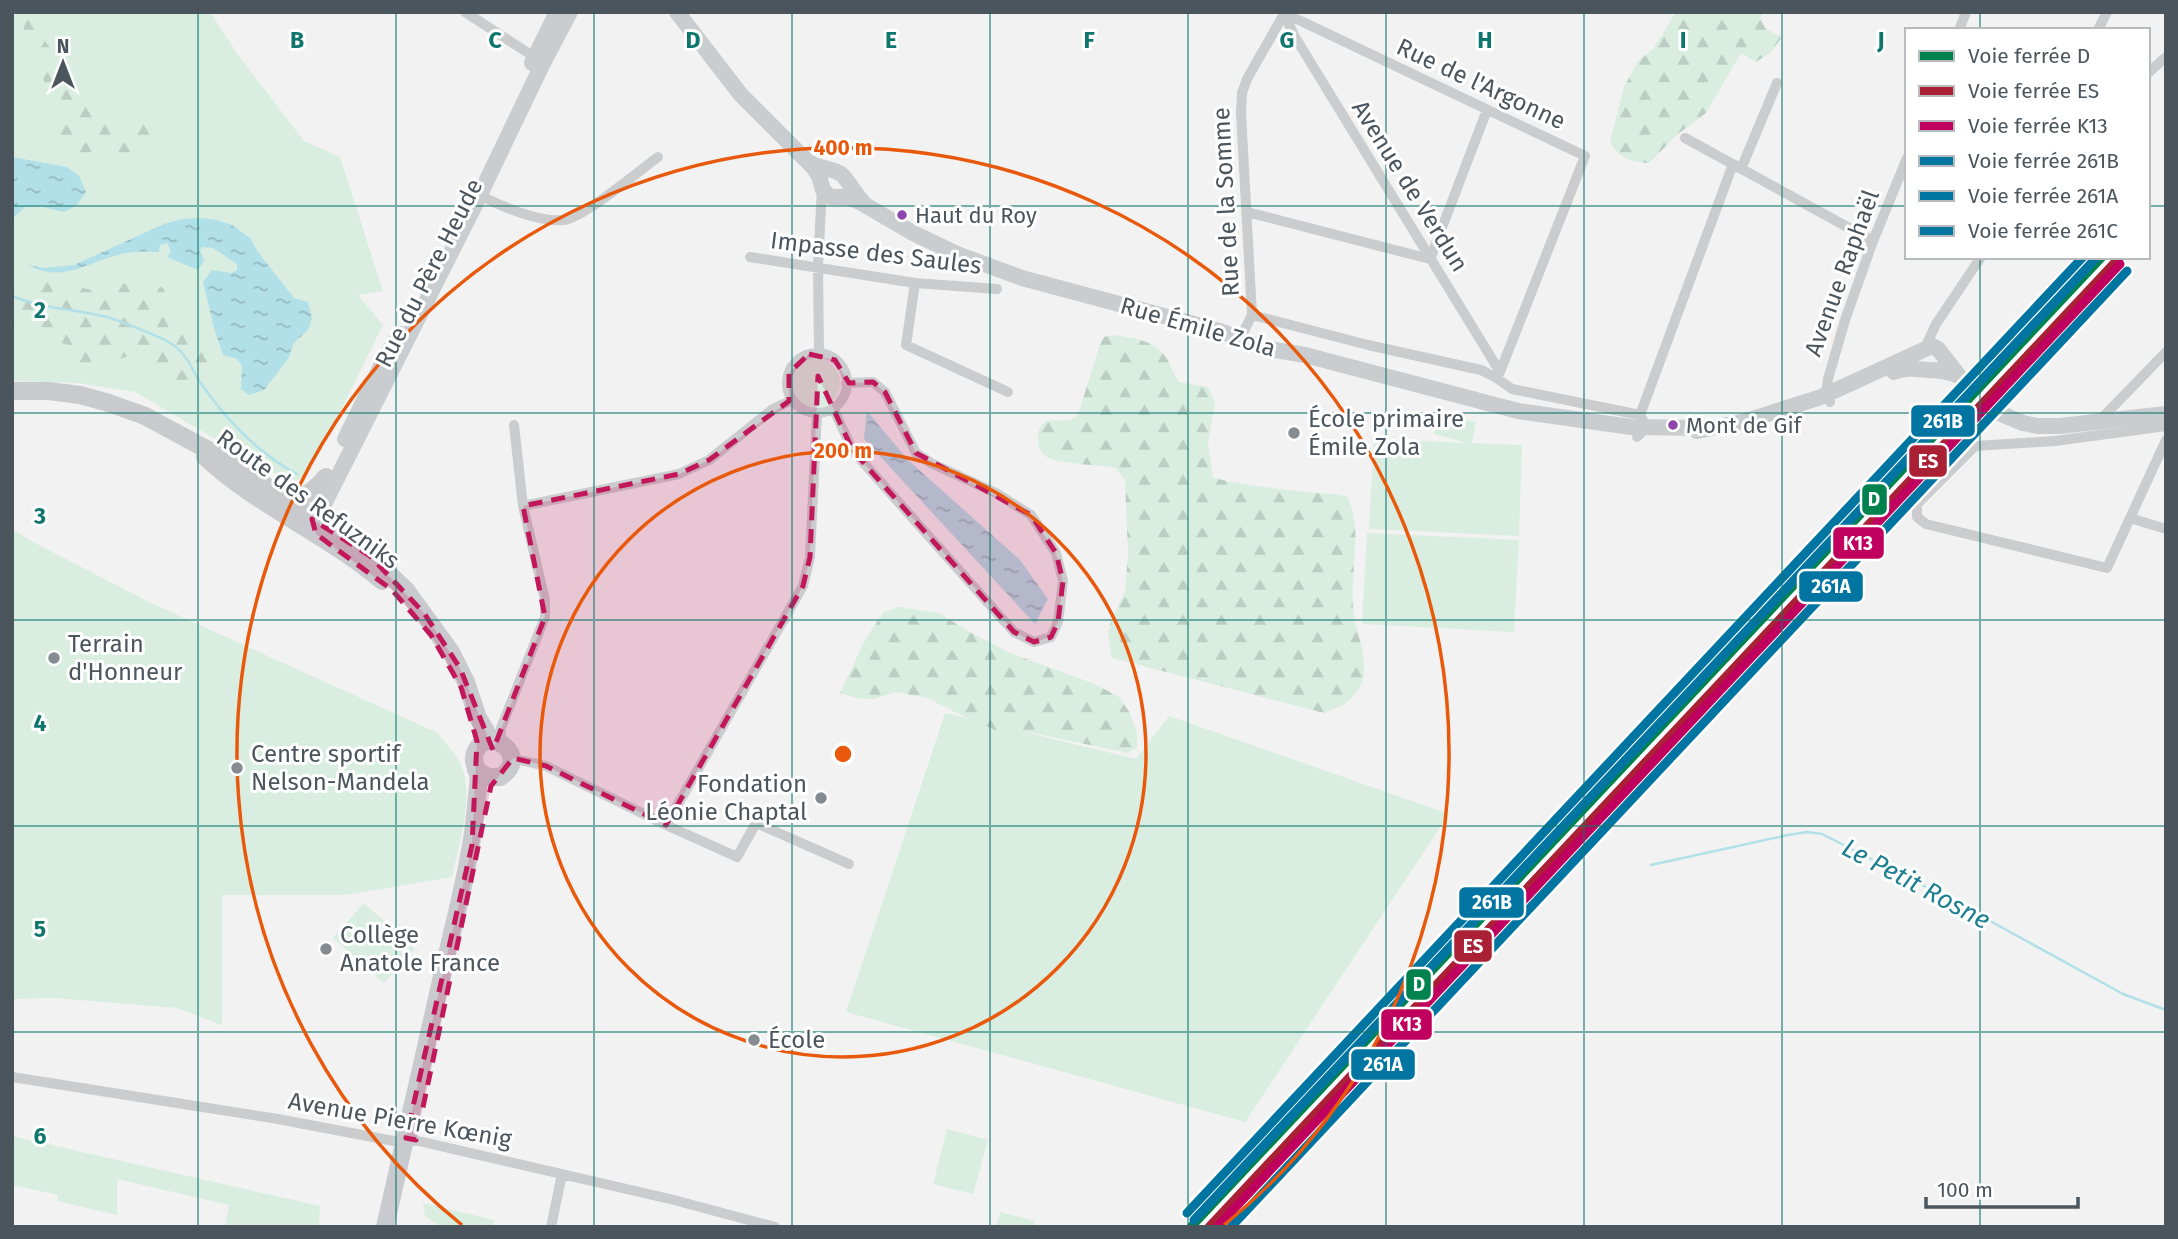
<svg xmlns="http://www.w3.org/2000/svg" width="2178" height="1239" font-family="'Fira Sans',sans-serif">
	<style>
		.green { fill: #d9eee0 }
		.forest { fill: url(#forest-firs) }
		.water { fill: url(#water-ripples) }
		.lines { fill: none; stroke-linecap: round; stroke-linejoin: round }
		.stream { stroke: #b2e0e8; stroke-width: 2.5 }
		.street { stroke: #cacccd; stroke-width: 10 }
		.secondary { stroke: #cacdcf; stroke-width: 16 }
		.primary { stroke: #c8cacd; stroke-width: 18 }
		.rail-1-casing { stroke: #fff; stroke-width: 14 }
		.rail-2-casing { stroke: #fff; stroke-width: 14 }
		.rail-3-casing { stroke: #fff; stroke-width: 14 }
		.rail-4-casing { stroke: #fff; stroke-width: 14 }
		.rail-5-casing { stroke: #fff; stroke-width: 14 }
		.rail-6-casing { stroke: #fff; stroke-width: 14 }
		.rail-1 { stroke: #00824e; stroke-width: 9 }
		.rail-2 { stroke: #aa2135; stroke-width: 9 }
		.rail-3 { stroke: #bf005f; stroke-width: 9 }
		.rail-4 { stroke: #0075a1; stroke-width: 9 }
		.rail-5 { stroke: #0075a1; stroke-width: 9 }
		.rail-6 { stroke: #0075a1; stroke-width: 9 }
		.marked { fill: #c2185b; fill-opacity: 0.2; stroke: #c2185b; stroke-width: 5; stroke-dasharray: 14 9; stroke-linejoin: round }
		.grid { fill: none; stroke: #0f766e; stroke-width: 2; stroke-opacity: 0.55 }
		.ring { fill: none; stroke: #e8590c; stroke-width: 3.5 }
		.bus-dot { fill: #8e44ad; stroke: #fff; stroke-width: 2.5 }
		.poi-dot { fill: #858c91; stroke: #fff; stroke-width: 2.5 }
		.labels { text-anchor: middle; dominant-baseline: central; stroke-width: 6; stroke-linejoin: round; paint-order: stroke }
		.bus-label { font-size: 22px; fill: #4b555d; stroke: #fff; text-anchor: start }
		.street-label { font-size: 24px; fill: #4b555d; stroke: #fff }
		.poi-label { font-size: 24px; fill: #4b555d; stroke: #fff; text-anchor: start }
		.water-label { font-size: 26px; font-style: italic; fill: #1b7f91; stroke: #fff }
		.grid-label { font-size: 23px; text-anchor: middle; font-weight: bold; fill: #0f766e; stroke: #fff; stroke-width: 6; stroke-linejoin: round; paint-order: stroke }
		.centre { fill: #e8590c; stroke: #fff; stroke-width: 3.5 }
		.ring-label { font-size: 21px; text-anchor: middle; font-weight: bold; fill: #e8590c; stroke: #fff; stroke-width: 6; stroke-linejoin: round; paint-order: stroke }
		.line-badge { stroke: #fff; stroke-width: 2.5 }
		.badge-label { font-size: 19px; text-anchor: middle; font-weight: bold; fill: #fff }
	</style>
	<defs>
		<pattern id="forest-firs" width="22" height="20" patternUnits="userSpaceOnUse" patternTransform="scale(1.75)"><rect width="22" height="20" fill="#d9eee0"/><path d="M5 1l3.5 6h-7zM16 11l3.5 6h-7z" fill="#bccec3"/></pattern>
		<pattern id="water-ripples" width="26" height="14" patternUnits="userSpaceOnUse" patternTransform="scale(1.75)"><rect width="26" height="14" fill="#b2e0e8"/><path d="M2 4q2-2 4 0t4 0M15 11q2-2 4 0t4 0" fill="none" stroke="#93b8bf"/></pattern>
	</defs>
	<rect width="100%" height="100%" fill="#f2f2f2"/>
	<path class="green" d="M12,12H210L239,56L304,141L340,157L383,291L358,295L383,325L311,470L301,479L289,482L135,392L78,383L12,381Z
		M790 383a25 25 0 1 1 50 0a25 25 0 1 1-50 0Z
		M1439,413L1476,422L1472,443L1522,445L1519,536L1369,529L1374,439L1468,443L1434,434Z
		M12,529L33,542L151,603L438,733C444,742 452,750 458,759C477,790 459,843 452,877L346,895H222V1025L177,1008L55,998L15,999L12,1002Z
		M1367,533L1519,540L1514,632L1362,624Z
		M945,713L1136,759L1169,716L1449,814L1245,1122L846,1012Z
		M364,903L415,949L384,983L333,938Z
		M947,1129L988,1140L973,1194L933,1184Z
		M12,1136L320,1206L319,1227H225L229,1205L117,1179V1215L57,1201L58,1195L12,1185Z
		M423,1203L494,1220L492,1227H441L425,1216Z
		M1000,1212L1035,1221L1034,1227H996Z"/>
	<path class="forest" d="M25,12H33L43,39L51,49L77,99L87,108L104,115L150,125L159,132L161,141L156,147L122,158L82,155L69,152L60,145L43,78L26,46L24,29Z
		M1676,12H1763L1760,19L1766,29L1782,37L1770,53L1756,62L1741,53L1706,113L1678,134L1649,163C1632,163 1617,157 1610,142L1624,87L1638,61L1654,48Z
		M12,273L22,278L93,290L119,284L152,281L163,288L186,333L205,346L211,364L210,381L175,388L142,356L131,355L98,367L81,370L74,363V347L12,327Z
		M1112,335C1130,337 1154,340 1165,356C1171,364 1173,374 1179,382L1208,387L1215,402L1208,443L1213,478C1243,485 1274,488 1305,492C1320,494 1333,492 1348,497C1364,535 1348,575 1354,614C1357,636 1370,662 1361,684C1354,701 1341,707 1324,713L1112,658L1108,633L1110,624L1125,591L1128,554L1125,480L1116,468C1100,465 1061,464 1049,458C1042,455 1038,448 1038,440C1037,431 1040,427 1046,421L1070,420L1078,415L1100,344L1104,337Z
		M898,607L939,613L968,631L1010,653L1095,684L1119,697L1130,713L1137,734V747L1128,753L1032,733L995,730L967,718L927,698L896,692L874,699H861L840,693L866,638L883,613Z"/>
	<path class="water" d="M12,157L67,167L79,176L86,192L77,205L64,212L43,207H25L12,219Z
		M201,218L217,220L232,225L250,238L258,252L294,298L308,302L312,319L308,330L294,343L288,359L264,390L249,395L241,389L242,366L237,359L223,355L214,328L203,282L212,270L231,273L237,270V264L213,248L203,247L200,250L204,261L198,270L167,257L171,251L167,243L160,245L159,252C147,251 134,251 121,254C88,262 61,284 28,265L44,268L74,265L164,224L182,219Z
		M867,411L908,460L1020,560L1048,599L1035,624L864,439Z"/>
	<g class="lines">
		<path class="stream" d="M12,296C43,309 75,309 107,317C121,321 134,327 147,332C157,336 168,340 176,347C189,358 191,368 200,382C224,417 258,454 297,474
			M1651,865L1788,835L1807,832L1822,834L1952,900L2123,994L2166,1010"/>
		<path class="street" d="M465,12L539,60
			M1284,14L1301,21L1585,156L1500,372
			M1284,14L1295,37L1500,372L1497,375
			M1959,30L1966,12
			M2098,30L2107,12
			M2148,73L2166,57
			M1685,138L1873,241
			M1741,169L1777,83
			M472,190C493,204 539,223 564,220C583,218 639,171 658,157
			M1247,212L1430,259L1487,110
			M750,257L915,283L997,289
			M915,283L906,345L1008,392
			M1252,315L1368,345L1481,370L1495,377L1512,389L1640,415L1643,420L1642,432L1637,437
			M1240,339L1252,315L1241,113L1242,93L1247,79L1284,14
			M1925,348L1936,324L1981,257
			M787 383a30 30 0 1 1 60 0a30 30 0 1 1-60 0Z
			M819,354L818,267L822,187
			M1830,402L1826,393L1828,379L1845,320L1873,241L1907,158
			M833,408L853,451L1014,632L1034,642L1051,637L1058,622L1063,581L1056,553L1031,515L996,493L931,463L916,453L885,392L873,382L846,383
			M1640,415L1733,164
			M2103,421L2105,415L2166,352
			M2166,426L2055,441L1975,446L1917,504V517L1926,524L2107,568L2166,440
			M523,506L679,474L709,460L773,409L792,400
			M2130,518L2166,529
			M500,743L501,728L545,617V600L523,506L514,425
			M511,758L546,766L666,825L737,857L756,823L849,864
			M666,825L803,586L810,557L817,413
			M12,1077L278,1119L404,1143L416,1140
			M410,1139L670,1199L775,1227
			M551,1227L562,1174"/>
		<path class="secondary" d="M677,12L741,95L813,167L819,176L823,190L830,197H846L860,202L913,233L957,254L1022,278L1220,331L1264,348L1305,355L1518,411L1631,427L1707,428
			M532,63L557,12
			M809,162C819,169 832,168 841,174C846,177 855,194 862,201
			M1894,372C1908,367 1915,369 1929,370C1941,371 1948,371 1959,376
			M1697,431L1746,421L1821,397L1932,346L1938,349L1959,376L1999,413L2023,423L2037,426H2060L2166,414
			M345,439L386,356L400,334
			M305,520L316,519L320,512L474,207L543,63L570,12"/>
		<path class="primary" d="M12,391H49L80,395L109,403L145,416L232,463L370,556L406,590L451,652L466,682L478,718L492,741
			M205,457C256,505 327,534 382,581
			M281,496C303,501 312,493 326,477
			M385,1227C405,1142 424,1057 443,972C456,914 473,855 477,795C478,788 479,780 478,774C476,766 472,761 475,753C487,722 533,757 500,777H488L476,770"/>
		<g class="rail-1-casing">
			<path id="rail-1" d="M1191,1227L2102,257"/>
		</g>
		<g class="rail-2-casing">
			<path id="rail-2" d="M1209,1227L2120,257"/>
		</g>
		<g class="rail-3-casing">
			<path id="rail-3" d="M1217,1227L2120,264"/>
		</g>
		<g class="rail-4-casing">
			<path id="rail-4" d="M1194,1220L2097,257"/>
		</g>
		<g class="rail-5-casing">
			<path id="rail-5" d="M1231,1227L2127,271"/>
		</g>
		<g class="rail-6-casing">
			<path id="rail-6" d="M1187,1213L2083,257"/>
		</g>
		<use href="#rail-1" class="rail-1"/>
		<use href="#rail-2" class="rail-2"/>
		<use href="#rail-3" class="rail-3"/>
		<use href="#rail-4" class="rail-4"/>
		<use href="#rail-5" class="rail-5"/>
		<use href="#rail-6" class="rail-6"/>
	</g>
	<path class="marked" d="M809,354L835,360L849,383L873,382L885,392L916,453L1031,515L1056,553L1063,581L1058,622L1051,637L1034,642L1014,632L853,451L818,376L810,557L803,586L666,825L546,766L513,758L491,786L416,1140L406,1138L472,845L477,741L461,687L431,635L392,590L316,534L312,519L370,556L424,613L460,668L493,750L545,617L523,506L679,474L709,460L789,401V373Z"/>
	<path class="grid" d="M198,12V1227M396,12V1227M594,12V1227M792,12V1227M990,12V1227M1188,12V1227M1386,12V1227M1584,12V1227M1782,12V1227M1980,12V30M12,206H1907M2148,206H2166M1980,257V1227M12,413H2166M12,620H2166M12,826H2166M12,1032H2166"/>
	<g class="ring">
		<circle cx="843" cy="754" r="303"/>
		<path d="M462 1225A606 606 0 1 1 1224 1225"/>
	</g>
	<g class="bus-dot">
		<circle cx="902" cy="215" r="6"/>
		<circle cx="1673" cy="425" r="6"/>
	</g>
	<g class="poi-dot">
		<circle cx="1294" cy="433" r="7"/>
		<circle cx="54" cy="658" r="7"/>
		<circle cx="237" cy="768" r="7"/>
		<circle cx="821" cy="798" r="7"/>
		<circle cx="326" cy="949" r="7"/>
		<circle cx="754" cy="1040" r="7"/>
	</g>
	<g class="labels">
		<g class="bus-label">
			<text x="915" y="215">Haut du Roy</text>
			<text x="1686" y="425">Mont de Gif</text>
		</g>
		<g class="street-label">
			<text transform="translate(1481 84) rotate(25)">Rue de l'Argonne</text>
			<text transform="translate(1410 186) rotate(58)">Avenue de Verdun</text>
			<text transform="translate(1226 202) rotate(-93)">Rue de la Somme</text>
			<text transform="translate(876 253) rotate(7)">Impasse des Saules</text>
			<text transform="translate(429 273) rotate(-63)">Rue du Père Heude</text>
			<text transform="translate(1842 273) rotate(-70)">Avenue Raphaël</text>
			<text transform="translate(1198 327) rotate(16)">Rue Émile Zola</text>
			<text transform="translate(308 499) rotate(36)">Route des Refuzniks</text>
			<text transform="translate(400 1120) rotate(10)">Avenue Pierre Kœnig</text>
		</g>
		<g class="poi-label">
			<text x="1308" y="419">École primaire<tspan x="1308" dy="28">Émile Zola</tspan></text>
			<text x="68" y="644">Terrain<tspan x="68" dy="28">d'Honneur</tspan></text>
			<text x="251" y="754">Centre sportif<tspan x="251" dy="28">Nelson-Mandela</tspan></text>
			<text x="807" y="784" text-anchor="end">Fondation<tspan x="807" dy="28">Léonie Chaptal</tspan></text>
			<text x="340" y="935">Collège<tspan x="340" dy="28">Anatole France</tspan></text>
			<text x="768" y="1040">École</text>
		</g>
		<g class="water-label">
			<text transform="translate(1916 884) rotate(28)">Le Petit Rosne</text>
		</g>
	</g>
	<g class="grid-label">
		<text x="297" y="48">B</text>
		<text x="495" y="48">C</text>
		<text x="693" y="48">D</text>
		<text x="891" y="48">E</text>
		<text x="1089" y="48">F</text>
		<text x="1287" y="48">G</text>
		<text x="1485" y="48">H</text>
		<text x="1683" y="48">I</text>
		<text x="1881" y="48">J</text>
		<text x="40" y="318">2</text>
		<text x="40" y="524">3</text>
		<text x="40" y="731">4</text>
		<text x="40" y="937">5</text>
		<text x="40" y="1144">6</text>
	</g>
	<circle cx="843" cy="754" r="10" class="centre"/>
	<g class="ring-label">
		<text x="843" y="155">400 m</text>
		<text x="843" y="458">200 m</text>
	</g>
	<g class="line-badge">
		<rect x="1910" y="404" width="66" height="34" rx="7" fill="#0075a1"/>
		<rect x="1908" y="444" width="40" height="34" rx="7" fill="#aa2135"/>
		<rect x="1861" y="483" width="27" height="33" rx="7" fill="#00824e"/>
		<rect x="1832" y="526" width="53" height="34" rx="7" fill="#bf005f"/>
		<rect x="1798" y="570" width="66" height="33" rx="7" fill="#0075a1"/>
		<rect x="1458" y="886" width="67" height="33" rx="7" fill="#0075a1"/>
		<rect x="1453" y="929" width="40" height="34" rx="7" fill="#aa2135"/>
		<rect x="1405" y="968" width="27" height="33" rx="7" fill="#00824e"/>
		<rect x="1380" y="1008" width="53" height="33" rx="7" fill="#bf005f"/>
		<rect x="1350" y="1048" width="66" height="33" rx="7" fill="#0075a1"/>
	</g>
	<g class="badge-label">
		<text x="1943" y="428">261B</text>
		<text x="1928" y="468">ES</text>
		<text x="1874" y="506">D</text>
		<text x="1858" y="550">K13</text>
		<text x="1831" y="593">261A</text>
		<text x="1492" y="909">261B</text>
		<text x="1473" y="953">ES</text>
		<text x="1419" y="991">D</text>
		<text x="1407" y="1031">K13</text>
		<text x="1383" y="1071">261A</text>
	</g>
	<rect width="2178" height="1239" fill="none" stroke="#4b555d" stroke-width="28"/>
	<rect x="1905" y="28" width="245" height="231" fill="#ffffff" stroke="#b7bbbe" stroke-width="2"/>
	<rect x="1919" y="51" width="35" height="10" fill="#00824e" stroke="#b7bbbe" stroke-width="2"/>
	<text x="1968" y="63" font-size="21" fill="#4b555d">Voie ferrée D</text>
	<rect x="1919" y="86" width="35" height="10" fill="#aa2135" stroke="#b7bbbe" stroke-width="2"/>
	<text x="1968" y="98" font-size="21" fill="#4b555d">Voie ferrée ES</text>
	<rect x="1919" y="121" width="35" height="10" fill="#bf005f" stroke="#b7bbbe" stroke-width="2"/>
	<text x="1968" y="133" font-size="21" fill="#4b555d">Voie ferrée K13</text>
	<rect x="1919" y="156" width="35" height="10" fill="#0075a1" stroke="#b7bbbe" stroke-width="2"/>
	<text x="1968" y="168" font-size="21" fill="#4b555d">Voie ferrée 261B</text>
	<rect x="1919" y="191" width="35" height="10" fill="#0075a1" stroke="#b7bbbe" stroke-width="2"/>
	<text x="1968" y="203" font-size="21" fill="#4b555d">Voie ferrée 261A</text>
	<rect x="1919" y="226" width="35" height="10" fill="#0075a1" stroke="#b7bbbe" stroke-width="2"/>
	<text x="1968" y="238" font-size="21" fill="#4b555d">Voie ferrée 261C</text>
	<g transform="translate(63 63)" stroke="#ffffff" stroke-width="5" paint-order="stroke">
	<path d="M0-5L12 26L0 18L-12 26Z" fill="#4b555d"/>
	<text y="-10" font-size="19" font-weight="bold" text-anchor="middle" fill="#4b555d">N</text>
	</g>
	<path d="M1926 1197v10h152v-10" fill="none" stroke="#4b555d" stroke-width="3.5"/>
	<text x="1937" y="1197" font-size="21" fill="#4b555d" stroke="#ffffff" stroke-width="5" paint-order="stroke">100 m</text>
</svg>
